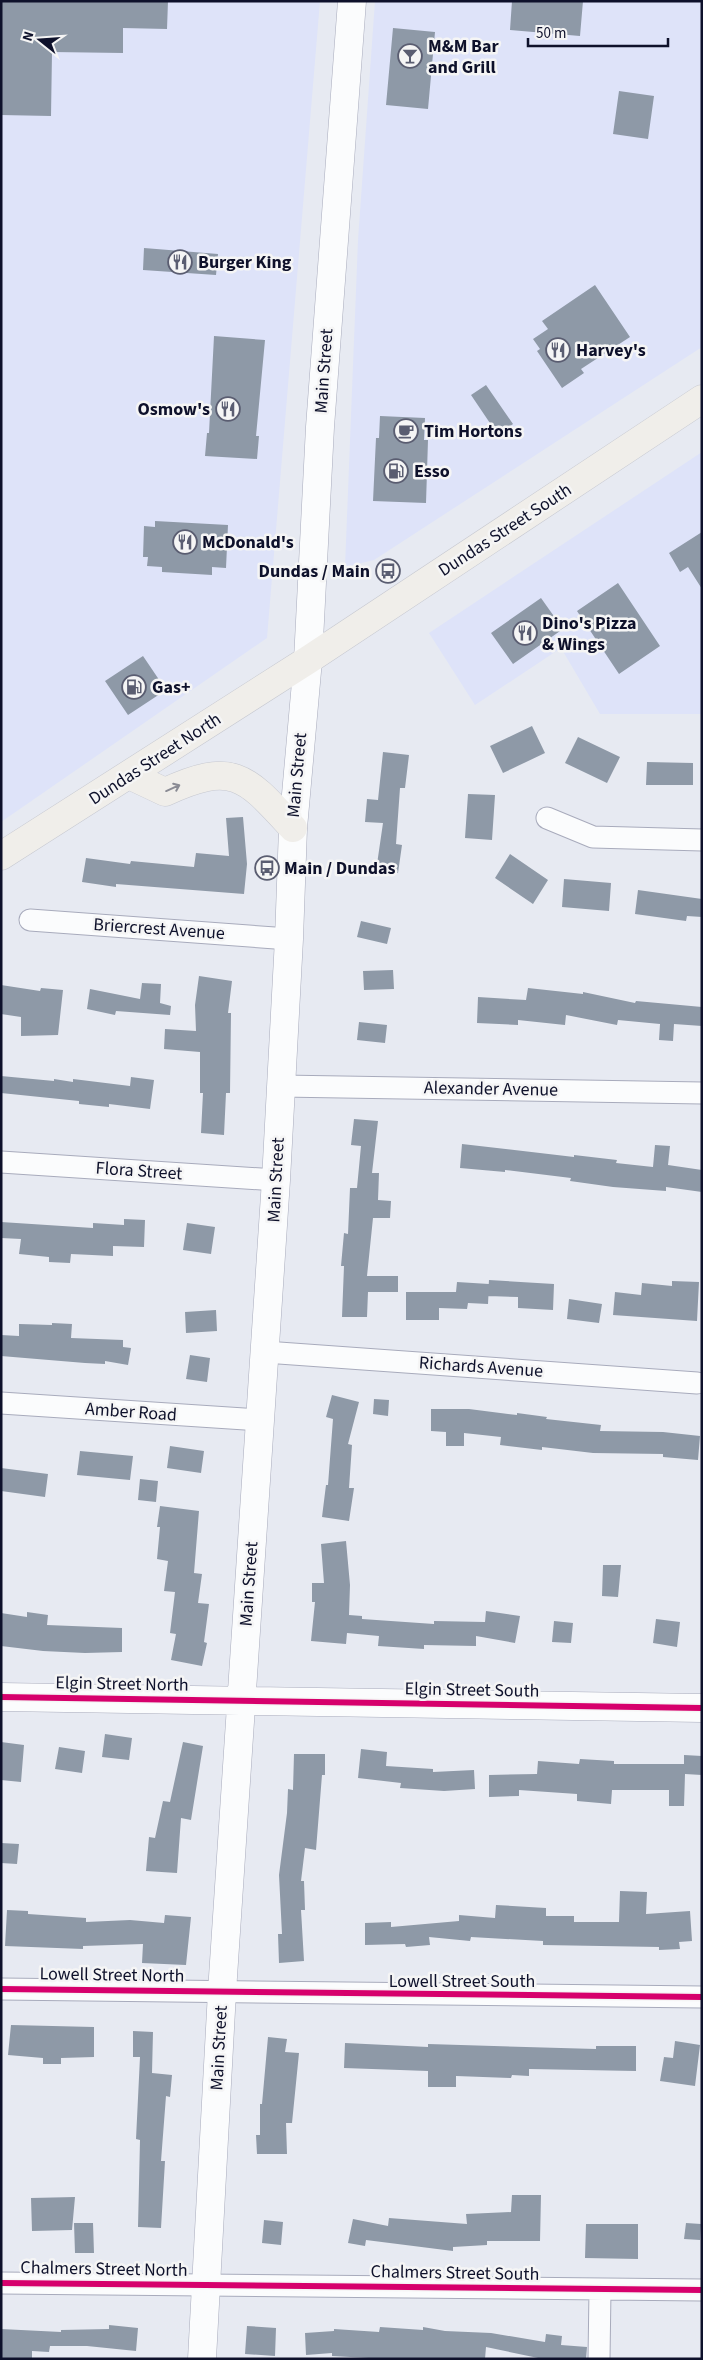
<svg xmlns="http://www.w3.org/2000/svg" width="703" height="2360" font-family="'Source Sans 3',sans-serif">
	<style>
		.built { fill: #dee3f9 }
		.building { fill: #8e99a7 }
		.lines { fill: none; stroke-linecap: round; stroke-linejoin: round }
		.street-casing { stroke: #a8abbc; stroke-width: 23 }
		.secondary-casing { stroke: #a8abbc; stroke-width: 29 }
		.primary-casing { stroke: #c6c8d0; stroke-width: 29 }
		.street { stroke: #fbfcfd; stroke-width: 21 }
		.secondary { stroke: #fbfcfd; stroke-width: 28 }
		.primary { stroke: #f0eeea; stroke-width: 28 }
		.cycleway-casing { stroke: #f5f5f5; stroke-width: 9 }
		.cycleway { stroke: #d6006c; stroke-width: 6 }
		.oneway { stroke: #8a8b94 }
		.labels { text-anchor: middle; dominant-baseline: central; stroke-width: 5; stroke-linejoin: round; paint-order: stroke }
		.poi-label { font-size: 18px; font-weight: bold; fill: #0e112b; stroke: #f5f5f5; text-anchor: start }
		.street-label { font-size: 18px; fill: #0e112b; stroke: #f5f5f5 }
	</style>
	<rect width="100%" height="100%" fill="#e7eaf2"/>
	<path class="built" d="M1,1H320L267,638L1,822Z
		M375,1H702V347L374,560L345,567L358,240Z
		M702,452V714H600L561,648L475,705L429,633Z"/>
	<path class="building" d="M1,1H168L167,29L123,28V53L52,52L51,116L1,115Z
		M512,1H583L580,36L510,30Z
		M393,28L435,32L428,109L386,105Z
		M619,91L654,96L648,139L613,134Z
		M144,248L218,254L216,275L143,270Z
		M595,285L630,337L581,369L584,373L562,388L537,351L540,349L533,339L548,329L542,321Z
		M214,336L265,340L256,436H259L257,459L205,456L207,433H209Z
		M486,385L513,424L498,435L471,395Z
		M380,416L425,418L424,440H428L426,503L373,501L376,438H379Z
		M155,521L228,525L226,568L212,567V575L162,572V567L147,566L148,557H143L144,526L155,527Z
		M702,532V589L688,567L680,572L669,553Z
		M618,583L660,646L619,674L577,611Z
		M541,598L563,629L513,664L491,633Z
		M143,656L166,690L128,715L105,681Z
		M532,726L545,753L503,773L490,746Z
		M578,737L620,757L607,783L565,763Z
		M383,752L409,755L405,788H400L396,844L402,845L398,873L376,871L383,823L365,822L367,799L378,800Z
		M647,762L693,763V785H646Z
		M468,794L495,795L492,840L465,838Z
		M243,817L247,864L244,894L116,884V887L82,882L86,858L130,864L131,861L194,867L196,853L229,856L226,818Z
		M510,854L548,880L533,904L495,878Z
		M564,879L611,883L609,911L562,907Z
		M638,890L702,899V917L687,916L686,921L635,914Z
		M361,921L391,928L387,944L357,937Z
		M393,970L394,989L364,990L363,971Z
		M199,976L232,981L228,1013H231L230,1093H226L224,1135L201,1133L203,1093H200V1052L164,1049L165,1029L196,1031L195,1005Z
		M142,983L161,984L160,1003L171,1006L170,1015L116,1011L115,1015L87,1009L90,989L140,999Z
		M1,985L40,991L41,988L63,990L58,1035L21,1036V1017L1,1014Z
		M528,988L583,994V992L635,1003L636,1001L702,1007V1026L674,1024L673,1041L659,1040L660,1024L618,1020L617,1025L566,1015L565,1025L518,1020V1025L477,1023L478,997L526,1000Z
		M359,1022L387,1025L385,1043L357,1040Z
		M1,1076L54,1081V1079L73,1082V1079L130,1086L131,1077L154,1080L150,1109L109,1104V1107L79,1104V1101L1,1093Z
		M354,1119L378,1121L372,1173H379L378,1200L391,1201L390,1218H373L367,1276H398V1292H368L367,1317H342L344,1266H341L344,1233L348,1234L350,1188H357L361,1146L351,1145Z
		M462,1144L574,1157V1155L617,1160L616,1163L653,1167L655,1145L670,1146L668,1165L702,1170V1192L666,1187V1191L613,1187L570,1181L571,1178L505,1170V1172L460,1168Z
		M124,1219L145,1220L144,1247L113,1246V1256L71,1254L70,1263L49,1262V1257L19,1254L21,1239L1,1238V1222L93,1228V1223L124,1225Z
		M187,1223L215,1227L211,1254L183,1250Z
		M489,1280L554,1284L553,1310L518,1308V1297L488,1296Z
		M672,1281L699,1282L697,1321L613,1315L615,1292L641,1295L642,1283L672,1286Z
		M457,1282L489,1284L488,1304L468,1303L467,1309L439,1308V1320H406V1292H456Z
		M569,1299L602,1304L599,1323L567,1319Z
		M216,1310L217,1331L186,1333L185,1312Z
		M52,1323L72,1324L71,1338L123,1340V1347L131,1348L128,1365L105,1361V1364L85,1363L1,1356V1335L19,1336V1324L52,1325Z
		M190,1355L210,1358L207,1382L186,1379Z
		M332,1395L359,1402L348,1444L352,1445L349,1488H354L349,1521L322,1517L326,1485H328L333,1419L326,1417Z
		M374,1399L389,1400L388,1416L373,1414Z
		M431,1409H469L517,1415V1413L547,1417L546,1419L601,1425L600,1431L663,1432L700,1436L698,1460L663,1457V1454L593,1453L542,1447V1450L500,1445L501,1437L464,1433V1446H446V1432L431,1431Z
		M170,1446L204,1451L201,1473L167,1468Z
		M80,1451L133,1456L130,1480L77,1475Z
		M1,1468L48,1474L45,1497L1,1491Z
		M140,1479L158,1481L156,1502L138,1500Z
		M160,1506L199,1511L194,1573L202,1574L198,1603L209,1604L204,1642L207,1643L202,1666L171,1660L176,1634L170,1633L175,1592L164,1591L168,1561L157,1559L160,1527H157Z
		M346,1541L350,1585L349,1615L362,1616V1619L434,1624V1621L485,1622L486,1611L520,1616L515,1643L476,1636V1646L424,1645V1649L378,1646L379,1636L347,1633L346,1644L311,1641L315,1602H312V1583H324L321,1544Z
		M603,1565H621L618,1597L602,1596Z
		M27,1612L48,1615L47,1625L122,1628V1652L85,1653L43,1651L1,1646V1613L27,1617Z
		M656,1619L680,1622L677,1647L653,1643Z
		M554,1621L573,1623L571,1643L552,1642Z
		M105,1734L132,1738L129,1760L102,1757Z
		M1,1742L24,1745L21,1782L1,1780Z
		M183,1742L203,1746L191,1820L181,1818L177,1873L146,1871L149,1837L155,1838L163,1801L170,1802Z
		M59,1747L85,1751L82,1773L55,1769Z
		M361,1749L387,1752L386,1766L433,1769V1772L474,1770L475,1789L444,1791L400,1788L401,1783L358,1778Z
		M294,1754H325V1775H322L316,1850L305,1848L301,1881H304L305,1910H301L304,1961L279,1963L278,1934H282L279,1875L287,1813L288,1789L293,1790Z
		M684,1755L702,1756V1775L685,1774L684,1806H669V1790H612L611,1804L577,1801V1794L519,1790V1796L489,1797V1775L537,1774L538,1761L579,1764L580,1759L614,1761V1764H684Z
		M1,1843L19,1844L17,1864L1,1863Z
		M620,1891L647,1892L646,1914L690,1911L692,1941L679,1942L680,1949L659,1950V1947L543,1945V1941L471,1937L470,1941L429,1937L430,1945L406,1947L405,1944L365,1945V1923L391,1922V1927L459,1921V1915L495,1918L496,1905L546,1908V1916H574V1922H619Z
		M7,1910L28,1911V1914L86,1918V1922L130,1920L164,1923L165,1915L191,1917L186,1965L142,1963L143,1944L83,1946V1949L5,1946Z
		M11,2025L94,2027V2057L61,2058V2064H43V2058L8,2055Z
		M133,2031L153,2032L152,2073L172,2075L170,2097L166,2096L161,2161H165L161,2228L138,2227L140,2140L136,2139L140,2057H133Z
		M268,2037L287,2039L285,2052L299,2053L292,2123H286L287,2154H257L256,2135H260V2104H262Z
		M675,2041L700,2045L695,2086L660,2081L664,2057L673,2058Z
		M345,2043L428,2047V2044L596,2049V2046H636V2071L529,2069V2076L512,2075L511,2078L456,2076V2087H428V2071L344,2068Z
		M512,2195H541L540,2241H487V2245L453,2247V2251L366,2240L365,2246L348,2243L353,2219L388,2226L389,2218L467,2224L466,2214L511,2212Z
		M75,2197L72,2230L32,2231L31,2198Z
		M264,2220L283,2222L281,2245L262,2243Z
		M74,2223H93L94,2253H75Z
		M686,2223L701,2224L700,2240L684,2239Z
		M586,2224H638V2259L585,2258Z
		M109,2325L138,2328L136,2351L87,2346H50L49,2352L32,2351V2359H1V2329L61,2332V2330L109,2329Z
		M247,2326L276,2328L275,2356L245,2354Z
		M380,2327L423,2330V2327L445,2331L491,2333L545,2342L546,2334L562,2336L561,2345L587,2347L586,2359H543L486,2347L485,2359H387L332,2356V2353L306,2355L305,2333L334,2331V2329L379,2332Z"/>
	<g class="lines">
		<g class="street-casing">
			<path id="street" d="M547,818L593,837L702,840
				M30,920L289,939
				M281,1086L702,1093
				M1,1162L276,1180
				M265,1352L697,1383
				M1,1403L261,1420
				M1,1989L702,1997
				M1,2283L702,2290
				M599,2359L600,2290"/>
		</g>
		<g class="secondary-casing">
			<path id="secondary" d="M1,1697L702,1708
				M202,2359L222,1992L276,1180L289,939L293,828L308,660L320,427L352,1"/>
		</g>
		<g class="primary-casing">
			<path id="primary" d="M129,775L165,792C234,760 246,777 293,828
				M1,856L308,660L702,399"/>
		</g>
		<use href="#street" class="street"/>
		<use href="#secondary" class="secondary"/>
		<use href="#primary" class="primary"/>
		<g class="cycleway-casing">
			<path id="cycleway" d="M1,1697L702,1708
				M1,1989L702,1997
				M1,2283L702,2290"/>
		</g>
		<use href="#cycleway" class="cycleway"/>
	</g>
	<defs><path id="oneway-shaft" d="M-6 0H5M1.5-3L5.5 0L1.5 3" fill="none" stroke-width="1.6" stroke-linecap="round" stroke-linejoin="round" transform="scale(1.25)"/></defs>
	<use class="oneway" href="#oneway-shaft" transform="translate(173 788) rotate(-24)"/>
	<defs>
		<g id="bar-ring" transform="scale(1.25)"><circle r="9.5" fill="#f5f5f5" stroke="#5a5d71" stroke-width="1.5"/><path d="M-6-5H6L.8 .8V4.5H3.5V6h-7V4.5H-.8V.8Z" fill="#5a5d71"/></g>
		<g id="restaurant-ring" transform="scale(1.25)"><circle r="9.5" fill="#f5f5f5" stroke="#5a5d71" stroke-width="1.5"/><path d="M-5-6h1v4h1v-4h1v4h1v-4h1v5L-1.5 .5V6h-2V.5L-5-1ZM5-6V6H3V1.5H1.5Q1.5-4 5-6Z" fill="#5a5d71"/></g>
		<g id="cafe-ring" transform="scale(1.25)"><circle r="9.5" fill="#f5f5f5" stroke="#5a5d71" stroke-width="1.5"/><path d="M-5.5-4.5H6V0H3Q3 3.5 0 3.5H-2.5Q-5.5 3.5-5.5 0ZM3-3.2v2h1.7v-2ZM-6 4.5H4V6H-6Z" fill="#5a5d71"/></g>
		<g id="fuel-ring" transform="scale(1.25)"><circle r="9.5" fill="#f5f5f5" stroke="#5a5d71" stroke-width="1.5"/><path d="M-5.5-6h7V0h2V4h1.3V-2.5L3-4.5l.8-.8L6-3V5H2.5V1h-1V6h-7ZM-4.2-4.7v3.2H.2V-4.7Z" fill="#5a5d71"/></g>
		<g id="bus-ring" transform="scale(1.25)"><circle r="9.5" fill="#f5f5f5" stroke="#5a5d71" stroke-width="1.5"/><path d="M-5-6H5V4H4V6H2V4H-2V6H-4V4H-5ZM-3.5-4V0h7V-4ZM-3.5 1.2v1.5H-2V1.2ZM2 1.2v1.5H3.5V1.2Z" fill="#5a5d71"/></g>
	</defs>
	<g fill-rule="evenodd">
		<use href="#bar-ring" x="410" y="56"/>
		<use href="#restaurant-ring" x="180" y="262"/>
		<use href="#restaurant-ring" x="558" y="350"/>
		<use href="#restaurant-ring" x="228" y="409"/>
		<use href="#cafe-ring" x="406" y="431"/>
		<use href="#fuel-ring" x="396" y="471"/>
		<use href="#restaurant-ring" x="185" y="542"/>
		<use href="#bus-ring" x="388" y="571"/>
		<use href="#restaurant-ring" x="525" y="633"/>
		<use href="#fuel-ring" x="134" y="687"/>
		<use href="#bus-ring" x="267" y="868"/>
	</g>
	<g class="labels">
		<g class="poi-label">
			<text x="428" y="46">M&amp;M Bar<tspan x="428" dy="21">and Grill</tspan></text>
			<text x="198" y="262">Burger King</text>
			<text x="576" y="350">Harvey's</text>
			<text x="210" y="409" text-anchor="end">Osmow's</text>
			<text x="424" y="431">Tim Hortons</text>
			<text x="414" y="471">Esso</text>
			<text x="202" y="542">McDonald's</text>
			<text x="370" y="571" text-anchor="end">Dundas / Main</text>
			<text x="542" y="623">Dino's Pizza<tspan x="542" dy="21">&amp; Wings</tspan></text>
			<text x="152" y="687">Gas+</text>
			<text x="284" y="868">Main / Dundas</text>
		</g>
		<g class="street-label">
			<text transform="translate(324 371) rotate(-86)">Main Street</text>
			<text transform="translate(505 530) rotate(-33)">Dundas Street South</text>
			<text transform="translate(155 759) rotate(-33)">Dundas Street North</text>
			<text transform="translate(297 775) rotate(-85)">Main Street</text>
			<text transform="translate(159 929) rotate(4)">Briercrest Avenue</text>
			<text transform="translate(491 1089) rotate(1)">Alexander Avenue</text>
			<text transform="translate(139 1171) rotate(4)">Flora Street</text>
			<text transform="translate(276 1180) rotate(-87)">Main Street</text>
			<text transform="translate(481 1367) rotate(4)">Richards Avenue</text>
			<text transform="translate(131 1412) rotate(4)">Amber Road</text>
			<text transform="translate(249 1584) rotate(-86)">Main Street</text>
			<text transform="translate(122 1684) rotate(1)">Elgin Street North</text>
			<text transform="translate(472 1690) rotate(1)">Elgin Street South</text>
			<text transform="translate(112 1975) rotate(1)">Lowell Street North</text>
			<text x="462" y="1981">Lowell Street South</text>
			<text transform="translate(219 2048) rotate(-87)">Main Street</text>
			<text transform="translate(104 2269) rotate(1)">Chalmers Street North</text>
			<text transform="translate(455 2273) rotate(1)">Chalmers Street South</text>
		</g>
	</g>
	<rect width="703" height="2360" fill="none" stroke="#0e112b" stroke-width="5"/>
	<g transform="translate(40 40) rotate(287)" stroke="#f5f5f5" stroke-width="4" paint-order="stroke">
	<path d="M0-4L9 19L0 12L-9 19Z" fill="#0e112b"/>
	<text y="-8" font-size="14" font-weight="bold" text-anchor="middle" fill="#0e112b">N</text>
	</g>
	<path d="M528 38v8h140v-8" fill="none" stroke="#0e112b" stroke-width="2.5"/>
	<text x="536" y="38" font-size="15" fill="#0e112b" stroke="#f5f5f5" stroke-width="4" paint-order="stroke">50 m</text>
</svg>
